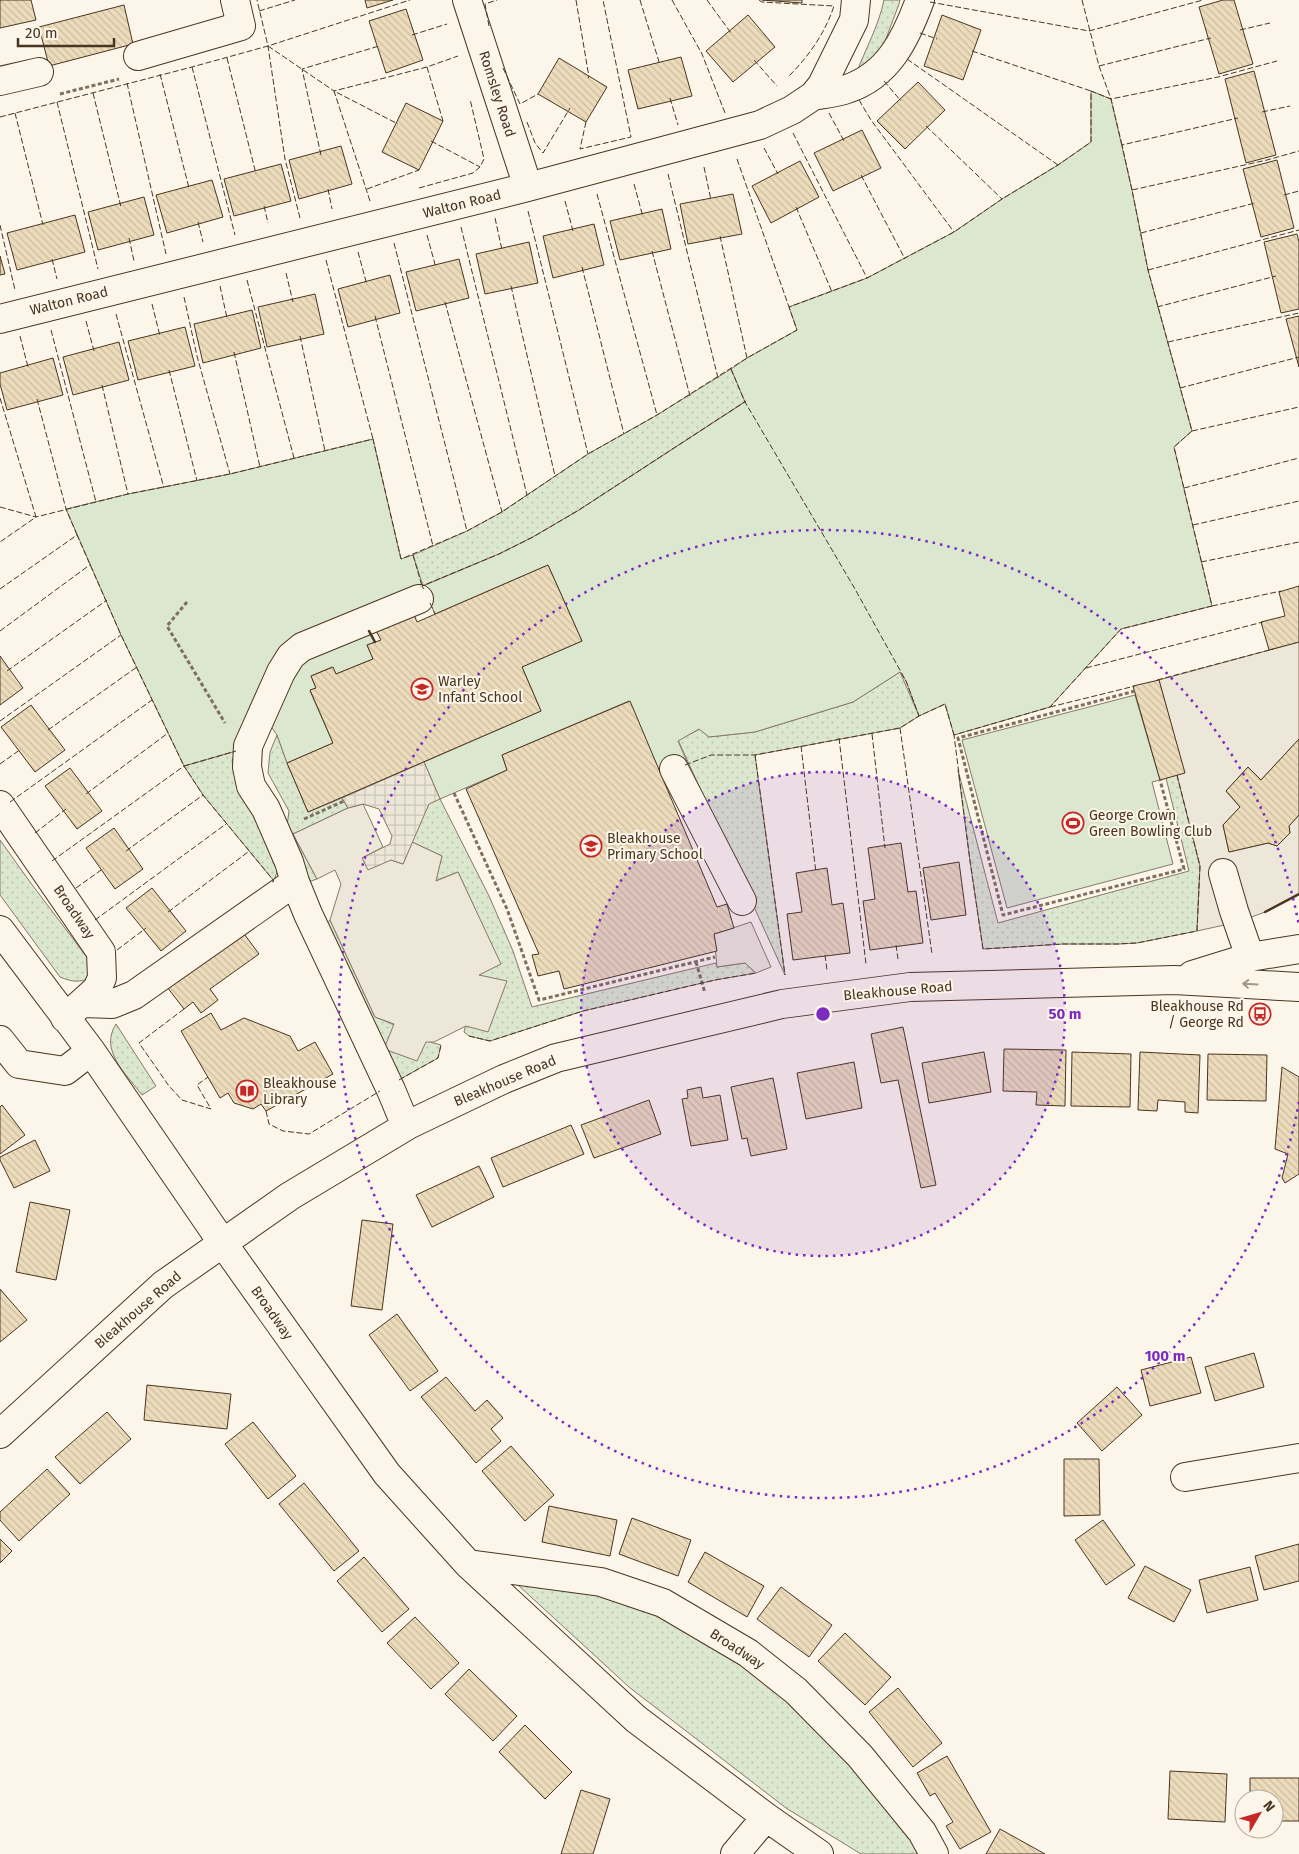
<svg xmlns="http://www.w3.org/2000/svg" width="1299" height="1854" font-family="'Fira Sans',sans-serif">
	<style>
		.grass { fill: url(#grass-dots); stroke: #887966 }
		.green { fill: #dce7d0; stroke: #887966 }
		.parking { fill: #ede7d9; stroke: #887966 }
		.plaza { fill: url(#plaza-grid); stroke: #887966 }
		.building { fill: url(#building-back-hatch); stroke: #4a3520 }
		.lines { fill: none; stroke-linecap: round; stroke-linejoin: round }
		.minor-casing { stroke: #4a3520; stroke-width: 30 }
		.path { stroke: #7f6f5c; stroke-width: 3; stroke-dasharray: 4 2.5; stroke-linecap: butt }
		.minor { stroke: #fbf6e9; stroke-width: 28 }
		.fence { stroke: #4a3520; stroke-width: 1; stroke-dasharray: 6 2.5; stroke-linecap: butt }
		.wall { stroke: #4a3520; stroke-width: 2.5 }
		.oneway { stroke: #a29684 }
		.ring { fill: none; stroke: #7b2cbf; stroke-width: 2.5; stroke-dasharray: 2.5 5 }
		.labels { text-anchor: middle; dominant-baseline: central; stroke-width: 4; stroke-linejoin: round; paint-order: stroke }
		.street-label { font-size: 14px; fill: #4a3520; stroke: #fbf6e9 }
		.poi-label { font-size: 14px; fill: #4a3520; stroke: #fbf6e9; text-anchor: start }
		.centre { fill: #7b2cbf; stroke: #fbf6e9; stroke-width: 2.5 }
		.ring-label { font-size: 15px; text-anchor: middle; font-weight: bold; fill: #7b2cbf; stroke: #fbf6e9; stroke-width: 4; stroke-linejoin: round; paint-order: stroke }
	</style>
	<defs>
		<pattern id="grass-dots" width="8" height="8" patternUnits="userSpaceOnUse" patternTransform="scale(1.25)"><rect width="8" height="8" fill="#dce7d0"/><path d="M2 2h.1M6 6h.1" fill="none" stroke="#bec7b2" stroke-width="1.8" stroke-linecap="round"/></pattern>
		<pattern id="plaza-grid" width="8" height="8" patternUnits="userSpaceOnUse" patternTransform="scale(1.25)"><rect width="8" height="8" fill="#ede7d9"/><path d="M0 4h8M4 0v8" fill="none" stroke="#cdc7ba"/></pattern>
		<pattern id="building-back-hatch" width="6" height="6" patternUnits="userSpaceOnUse" patternTransform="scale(1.25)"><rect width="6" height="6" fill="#ecdcbc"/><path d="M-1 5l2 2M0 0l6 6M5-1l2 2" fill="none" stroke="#ccbda1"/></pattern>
	</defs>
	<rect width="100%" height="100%" fill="#fbf6e9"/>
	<path class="grass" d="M884,0H900L899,4L884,44L869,65L856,74C865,50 879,25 884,0Z
		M731,369L746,401L579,510L533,537L499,554L422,586L413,555L467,531L500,513L588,454L657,415Z
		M900,672L919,716L900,728L755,755L785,975L678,740L700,729L709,737L755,732L853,702Z
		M277,735L287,763L308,812L342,798L348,808L293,834L317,879L311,881L303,875L285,842L289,811L268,773L270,752Z
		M236,751L232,761L280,863L274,881L203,795L184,766Z
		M958,770L998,923L1189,871L1166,778L1177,775L1200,866L1197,931L1137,943L1118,944H1063L983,949L970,861Z
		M440,799L489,896L513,951L532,1007L716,963L717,967L745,963L756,973L715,980L583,1011L490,1041L469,1036L464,1032L478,975L500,964L458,872L435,881L442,856L412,842L429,803Z
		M0,840L30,882L86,956L91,966L92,977C80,983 72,982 60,977L0,895Z
		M330,920L375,1017C398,1025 418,1040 441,1045L438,1058L395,1082L325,926Z
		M116,1024L156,1086L142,1095C126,1074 99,1050 116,1024Z
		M529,1581L603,1588L675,1620L791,1695L930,1854H861L786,1808L629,1687L518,1585Z"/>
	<path class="green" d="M1091,91L1111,99L1132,190L1148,270L1192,431L1174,447L1212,606L1121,629L1050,707L954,735L945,704L919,716L906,681L900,672L853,702L755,732L709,737L699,729L678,741L688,764L660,774L629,701L502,755L507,770L440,799L424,762L541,711L522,667L582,641L548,565L435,614L423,587L282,646L236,751L184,766L121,635L66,509L128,494L230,474L373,439L401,559L413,555L423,586L499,554L533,537L579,510L745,402L731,369L747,358L797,330L789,307L867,278L954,232L1002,199L1058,165L1091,142Z
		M367,628L375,642L367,645L373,659L336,674L332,667L311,676L316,688L310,691L333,743L287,763L277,735L270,725L304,653Z
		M1135,695L1160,780L1152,782L1173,864L1007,908L962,740Z"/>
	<path class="parking" d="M1299,642V739L1261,780L1248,767L1226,791L1240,807L1223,825L1229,852L1268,843L1277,846L1290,833L1289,826L1299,815V894L1265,912L1238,922L1197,931L1200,866L1177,775L1184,772L1159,680Z
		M363,804L383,847L362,858L391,860L403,864L412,842L442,856L436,881L458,872L501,964L479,975L507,981L488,1032L466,1026L434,1042H426L417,1061L384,1049L394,1024L375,1017L330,920L341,884L335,870L317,879L293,834L348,808Z
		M751,922L771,967L756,973L745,963L717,967L714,934Z"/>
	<path class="plaza" d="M424,762L440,799L429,804L403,864L391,860L368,870L362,858L390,844L392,836L379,809L363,804L348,808L342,798Z"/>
	<path class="building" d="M0,0H31L36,20L0,28Z
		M365,0H393L367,8Z
		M762,0H802V3Z
		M1223,0H1234L1253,64L1219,74L1199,7Z
		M124,5L133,44L49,66L39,27Z
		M406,9L423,60L386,73L369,21Z
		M748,15L775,47L733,82L706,51Z
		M942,15L981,30L963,80L924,66Z
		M681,57L692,96L638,109L628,70Z
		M559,58L607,87L586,122L538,94Z
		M1254,71L1276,155L1246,163L1225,79Z
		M918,82L945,110L905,149L877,121Z
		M406,103L443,121L419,170L382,152Z
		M862,130L881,168L833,191L814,153Z
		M341,146L352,184L299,199L289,160Z
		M1277,160L1294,228L1261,237L1243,169Z
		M800,161L819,197L771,223L752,186Z
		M281,164L291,201L234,216L224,179Z
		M212,180L223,217L167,233L156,195Z
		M733,194L742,234L688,244L680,204Z
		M144,197L154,235L98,250L88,212Z
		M662,209L671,249L620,260L610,221Z
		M75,215L85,252L17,270L7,233Z
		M594,224L604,265L553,278L543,236Z
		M1297,234L1299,242V309L1281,313L1264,242Z
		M529,242L538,283L485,294L476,254Z
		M0,256L5,274L0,275Z
		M459,259L469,298L416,311L406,272Z
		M390,275L400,313L348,327L338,289Z
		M315,294L324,334L267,347L258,307Z
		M252,310L261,348L203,363L194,324Z
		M1299,316V367L1286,319Z
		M185,327L195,366L138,380L128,341Z
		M119,342L129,380L73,395L63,357Z
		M53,358L63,395L7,410L0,384V373Z
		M548,565L582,641L522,667L541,711L308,812L287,763L333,743L310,690L316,688L311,676L333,667L336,674L373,659L367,645L381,640L375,629L413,612L417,622Z
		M1299,586V642L1269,650L1261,622L1285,616L1279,592Z
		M0,656L23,688L0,705Z
		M1159,680L1185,773L1160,780L1133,686Z
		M630,701L717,907L727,904L734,928L714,934L717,951L564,989L559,971L538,976L532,955L539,954L466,789L507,770L502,755Z
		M31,705L65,750L35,772L1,727Z
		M1299,739V815L1289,826L1290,833L1277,846L1268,843L1229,852L1223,825L1240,807L1226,791L1248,767L1261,780Z
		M70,768L102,811L77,829L45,786Z
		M114,828L143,869L115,889L86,848Z
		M901,843L908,892L916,891L923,943L870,950L863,901L875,899L868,848Z
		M959,862L966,915L931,920L923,868Z
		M827,868L832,905L843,903L850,953L793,960L787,914L802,912L796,873Z
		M152,888L186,931L161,951L126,908Z
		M242,931L259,954L210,989L218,1000L201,1013L193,1002L184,1009L167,987Z
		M211,1013L221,1030L244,1018L290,1036L298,1051L315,1042L333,1074L266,1111L261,1104L253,1109L234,1103L228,1093L220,1098L181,1031Z
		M903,1027L936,1185L921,1188L898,1080L881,1083L871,1034Z
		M1004,1049L1066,1050L1065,1106L1036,1105L1037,1092L1003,1091Z
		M984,1052L991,1092L929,1103L922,1063Z
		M1072,1052L1131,1054L1130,1107L1071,1106Z
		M1140,1052L1200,1055L1198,1113L1185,1112V1102L1158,1100L1157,1111L1138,1110Z
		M1208,1054L1267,1055L1266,1101L1207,1100Z
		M854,1062L862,1108L806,1119L797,1073Z
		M1282,1067L1299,1077V1174L1285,1183L1282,1178L1288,1154L1275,1149Z
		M773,1078L787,1149L751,1156L747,1138L742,1139L731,1087Z
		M701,1087L703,1098L720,1095L728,1140L691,1146L682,1099L688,1098L687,1090Z
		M649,1100L661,1134L594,1158L581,1125Z
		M2,1105L25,1135L0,1154V1107Z
		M571,1125L584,1154L503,1187L491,1158Z
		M35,1140L50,1171L14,1188L0,1160V1157Z
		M479,1166L494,1197L432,1227L416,1195Z
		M30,1202L70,1210L56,1280L16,1272Z
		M362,1220L393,1224L382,1310L351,1306Z
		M0,1289L27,1320L0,1342Z
		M397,1314L438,1371L410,1391L369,1335Z
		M1254,1353L1264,1387L1215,1401L1205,1367Z
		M1191,1357L1201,1393L1150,1406L1141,1370Z
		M446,1377L475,1411L487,1400L503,1418L491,1429L501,1441L476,1463L421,1397Z
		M147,1385L231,1394L227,1429L144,1420Z
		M1117,1387L1142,1415L1102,1451L1077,1423Z
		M107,1412L131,1439L80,1484L55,1457Z
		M253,1422L296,1476L268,1499L225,1444Z
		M511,1446L554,1495L525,1521L482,1471Z
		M1064,1459H1099L1100,1515L1064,1516Z
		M47,1469L70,1494L19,1541L0,1520V1512Z
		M304,1483L359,1551L334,1571L279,1504Z
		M549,1506L617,1520L610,1556L542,1542Z
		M632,1518L691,1540L678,1576L619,1554Z
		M1103,1520L1135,1565L1106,1585L1075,1540Z
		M0,1539L12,1551L0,1563Z
		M1299,1544V1581L1264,1590L1255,1556Z
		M705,1552L764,1586L747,1617L688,1582Z
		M364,1557L409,1609L382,1632L337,1581Z
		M1145,1566L1191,1590L1174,1622L1128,1598Z
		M1250,1567L1258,1600L1207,1613L1199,1580Z
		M781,1587L832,1625L809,1657L757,1619Z
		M415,1617L459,1663L431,1689L387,1643Z
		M845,1633L891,1677L865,1705L818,1661Z
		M469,1669L517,1716L493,1741L445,1694Z
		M898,1688L942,1743L913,1767L869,1712Z
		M525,1725L572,1772L545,1799L499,1752Z
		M947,1756L991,1832L960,1849L946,1826L953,1822L935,1793L930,1796L917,1773Z
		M1170,1771L1227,1774L1225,1822L1168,1819Z
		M1250,1778H1299V1821H1274V1799H1250Z
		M581,1790L610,1799L593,1854H561Z
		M1000,1829L1045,1854H986Z"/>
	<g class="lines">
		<g class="minor-casing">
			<path id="minor" d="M467,0L528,187
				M138,56L241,26L235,0
				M0,81L39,72
				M813,96C824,94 836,93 847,89C889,75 906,38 920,0
				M0,319L528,187L760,125L792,110L813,96L822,85L854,20L856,0
				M674,769L742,901
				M0,805L101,952L102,978L97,989L65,1018
				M1223,873L1234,911L1250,957
				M0,930L91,1051L222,1242L387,1474L468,1564L636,1719L766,1817L819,1854
				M1192,975L1250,957L1299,949
				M83,1003L112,1004L134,995L295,882
				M0,1040L19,1064L65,1071L91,1051
				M406,1126L391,1090L308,914L295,882L289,862L266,809L251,786L247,767L248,746L281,672L291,656L302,647L419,599
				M0,1434L163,1285L290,1196L410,1124L504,1079L556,1058L782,1004L910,987L1174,980L1299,987
				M1185,1477L1299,1458
				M468,1564L601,1582L663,1603L748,1653L796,1691L860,1756L922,1832L934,1854
				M735,1854L766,1817"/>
		</g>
		<path class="path" d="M60,94L119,79
			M187,602L167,626L225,723
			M1135,691L958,738L1003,915L1184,869L1160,780
			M454,793L507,909L539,1000L715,957
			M304,819L344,801
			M696,962L705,993"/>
		<use href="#minor" class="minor"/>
		<path class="fence" d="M576,0L589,77L588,78
			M640,0L660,65
			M672,0L702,54L725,113
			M707,0L731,33
			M759,0L762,2L834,6C825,33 809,56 789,76
			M1082,0L1099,66L1111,99L1122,145
			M930,2L1089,31L1203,0
			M259,11L295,0
			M489,26L485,4L497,0
			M1240,30L1270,23
			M920,33L937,39
			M412,35L447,24
			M268,46L334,91L427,67L458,56
			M972,51L1091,91
			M227,58L256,174
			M907,59L1058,165
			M754,60L777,86
			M1099,66L1211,38
			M192,67L235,235
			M427,67L443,121
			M503,68L520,104L538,94
			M160,74L189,188
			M884,81L901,101
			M127,83L166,254
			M93,93L121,207
			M670,98L678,125
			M859,100L871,120L954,232
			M57,102L98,269
			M1262,112L1290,106
			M15,113L43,225
			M829,113L844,141
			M0,117L192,67L268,46L257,0
			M527,122L535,143L543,153L570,108
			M586,122L580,149L631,137L603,0
			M926,126L1002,199
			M793,133L867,278
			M431,141L480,167
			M764,148L778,174
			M321,155L302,69L379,46
			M737,159L789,307
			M704,167L711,200
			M668,174L718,378
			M861,175L905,259
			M634,184L643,217
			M419,188L473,173L480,167L484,159L470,99
			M328,189L332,209
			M367,189L419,170
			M1132,190L1122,145L1238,118
			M597,194L657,415
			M1284,195L1299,191
			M370,201L334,91L398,124
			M565,201L573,231
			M264,206L268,223
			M796,207L832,292
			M528,211L588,454
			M300,218L285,159L268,46L410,0
			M495,218L502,250
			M198,222L203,242
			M0,225L15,290
			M461,227L527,495
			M1141,233L1255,203
			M427,235L436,268
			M720,236L747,358
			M129,238L134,261
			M394,243L467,531
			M652,251L690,396
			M358,252L367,285
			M52,259L57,279
			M326,260L373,439
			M582,267L624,434
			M1148,270L1299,230
			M286,273L293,302
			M247,280L294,458
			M220,286L227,318
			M511,286L555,476
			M184,297L197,356L230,474
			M445,302L502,512
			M152,304L160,336
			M1157,307L1276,276
			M116,314L164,488
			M375,316L433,546
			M86,321L94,351
			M51,330L96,502
			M20,336L28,367
			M300,336L325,451
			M1168,342L1299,313
			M234,352L260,467
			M731,369L745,402L855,589L906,681L919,716
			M169,370L197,481
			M102,385L128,494
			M1180,388L1299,357
			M0,398L36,517L0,542
			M37,399L66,509L77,535
			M1192,431L1299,407
			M1184,488L1299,458
			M0,507L36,517L128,494L230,474L373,439L401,559L467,531L502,512L588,454L657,415L747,358L797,330L789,307L867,278L954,232L1002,199L1058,165L1091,142V91L1111,99L1218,77L1277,61
			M1193,525L1299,501
			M413,555L422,586L420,587
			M1201,562L1299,542
			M0,589L77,535L121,635L184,766L236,751
			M424,589L422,586L499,554L533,537L579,510L746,401
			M430,603L435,614
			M1212,606L1281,591
			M0,631L91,564
			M1086,668L1263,622
			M7,671L107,600
			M1157,680L1273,649
			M1050,707L1135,686
			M0,721L121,635
			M900,728L932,954
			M48,730L137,667
			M872,734L885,848
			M839,738L866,964
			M801,746L816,873
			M755,755L785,975
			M0,764L21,749
			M685,765L711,755H755L900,728L919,716L945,704L954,735
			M1177,775L1200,866L1197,931L1137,943L1118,944H1063L983,949L970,861L954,735L1050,707L1121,629L1212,606L1174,447L1192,431L1148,270L1132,190L1267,160L1299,151
			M86,794L168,733
			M10,802L152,700
			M35,833L66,809
			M126,851L203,795
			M52,861L184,766L203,795L274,881L272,882
			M76,888L104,868
			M168,912L248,852
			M95,920L226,824
			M896,945L898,959
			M117,950L146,928
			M825,955L827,970
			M184,1009L139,1043L169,1086L182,1100L211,1109L197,1085L208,1077
			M469,1036L490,1041L583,1011L715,980L756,973
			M399,1080L438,1058L441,1045
			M266,1111L269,1124L283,1131L309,1134L380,1091"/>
		<path class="wall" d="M369,631L375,642
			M1265,912L1299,894"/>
	</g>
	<defs><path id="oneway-shaft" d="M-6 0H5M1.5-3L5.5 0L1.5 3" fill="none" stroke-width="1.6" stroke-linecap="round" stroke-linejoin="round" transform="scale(1.25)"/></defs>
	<use class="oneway" href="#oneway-shaft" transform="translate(1250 984) rotate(-177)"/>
	<circle cx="823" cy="1014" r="242" fill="#7b2cbf" fill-opacity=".12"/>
	<g class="ring">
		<circle cx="823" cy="1014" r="242"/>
		<path d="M1299 1102A484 484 0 1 1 1299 926"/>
	</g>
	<defs>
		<g id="school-ring" transform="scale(1.125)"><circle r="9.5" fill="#fbf6e9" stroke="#c62828" stroke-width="1.5"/><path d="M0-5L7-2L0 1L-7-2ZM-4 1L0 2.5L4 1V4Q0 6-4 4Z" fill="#c62828"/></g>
		<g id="stadium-ring" transform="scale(1.125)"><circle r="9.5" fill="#fbf6e9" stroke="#c62828" stroke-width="1.5"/><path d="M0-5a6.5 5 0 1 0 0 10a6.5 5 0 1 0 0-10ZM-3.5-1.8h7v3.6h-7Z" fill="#c62828"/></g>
		<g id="bus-ring" transform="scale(1.125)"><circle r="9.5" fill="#fbf6e9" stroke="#c62828" stroke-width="1.5"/><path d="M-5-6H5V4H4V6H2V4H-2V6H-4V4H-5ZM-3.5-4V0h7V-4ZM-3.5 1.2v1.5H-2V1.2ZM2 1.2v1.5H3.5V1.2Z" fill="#c62828"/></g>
		<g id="library-ring" transform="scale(1.125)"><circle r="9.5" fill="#fbf6e9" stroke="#c62828" stroke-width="1.5"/><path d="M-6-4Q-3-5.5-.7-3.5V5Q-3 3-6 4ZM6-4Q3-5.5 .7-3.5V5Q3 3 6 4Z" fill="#c62828"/></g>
	</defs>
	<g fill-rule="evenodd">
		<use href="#school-ring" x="422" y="689"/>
		<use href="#stadium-ring" x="1073" y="823"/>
		<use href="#school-ring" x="591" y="846"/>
		<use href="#bus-ring" x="1260" y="1014"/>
		<use href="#library-ring" x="247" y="1091"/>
	</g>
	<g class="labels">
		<g class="street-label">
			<text transform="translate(497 94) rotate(72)">Romsley Road</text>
			<text transform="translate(462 204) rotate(-14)">Walton Road</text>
			<text transform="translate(69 301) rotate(-14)">Walton Road</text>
			<text transform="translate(74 912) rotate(56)">Broadway</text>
			<text transform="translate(898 991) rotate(-5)">Bleakhouse Road</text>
			<text transform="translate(505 1081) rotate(-23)">Bleakhouse Road</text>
			<text transform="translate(138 1310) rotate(-41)">Bleakhouse Road</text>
			<text transform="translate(272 1313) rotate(55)">Broadway</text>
			<text transform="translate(737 1649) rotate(33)">Broadway</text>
		</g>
		<g class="poi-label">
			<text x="438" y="681">Warley<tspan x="438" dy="16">Infant School</tspan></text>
			<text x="1089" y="815">George Crown<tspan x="1089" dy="16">Green Bowling Club</tspan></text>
			<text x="607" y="838">Bleakhouse<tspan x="607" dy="16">Primary School</tspan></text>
			<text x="1244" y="1006" text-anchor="end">Bleakhouse Rd<tspan x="1244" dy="16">/ George Rd</tspan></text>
			<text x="263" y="1083">Bleakhouse<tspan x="263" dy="16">Library</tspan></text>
		</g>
	</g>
	<circle cx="823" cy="1014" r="8" class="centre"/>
	<g class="ring-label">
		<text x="1065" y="1019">50 m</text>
		<text x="1165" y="1361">100 m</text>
	</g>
	<g transform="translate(1259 1814) rotate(52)"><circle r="24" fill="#fbf6e9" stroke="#b4a999"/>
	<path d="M0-4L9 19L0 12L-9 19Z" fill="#c62828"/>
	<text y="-8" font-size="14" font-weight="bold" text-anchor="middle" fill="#4a3520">N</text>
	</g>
	<path d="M18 38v8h96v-8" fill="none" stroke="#4a3520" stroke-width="2.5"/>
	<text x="25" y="38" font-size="15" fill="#4a3520" stroke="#fbf6e9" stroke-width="4" paint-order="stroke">20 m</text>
</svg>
